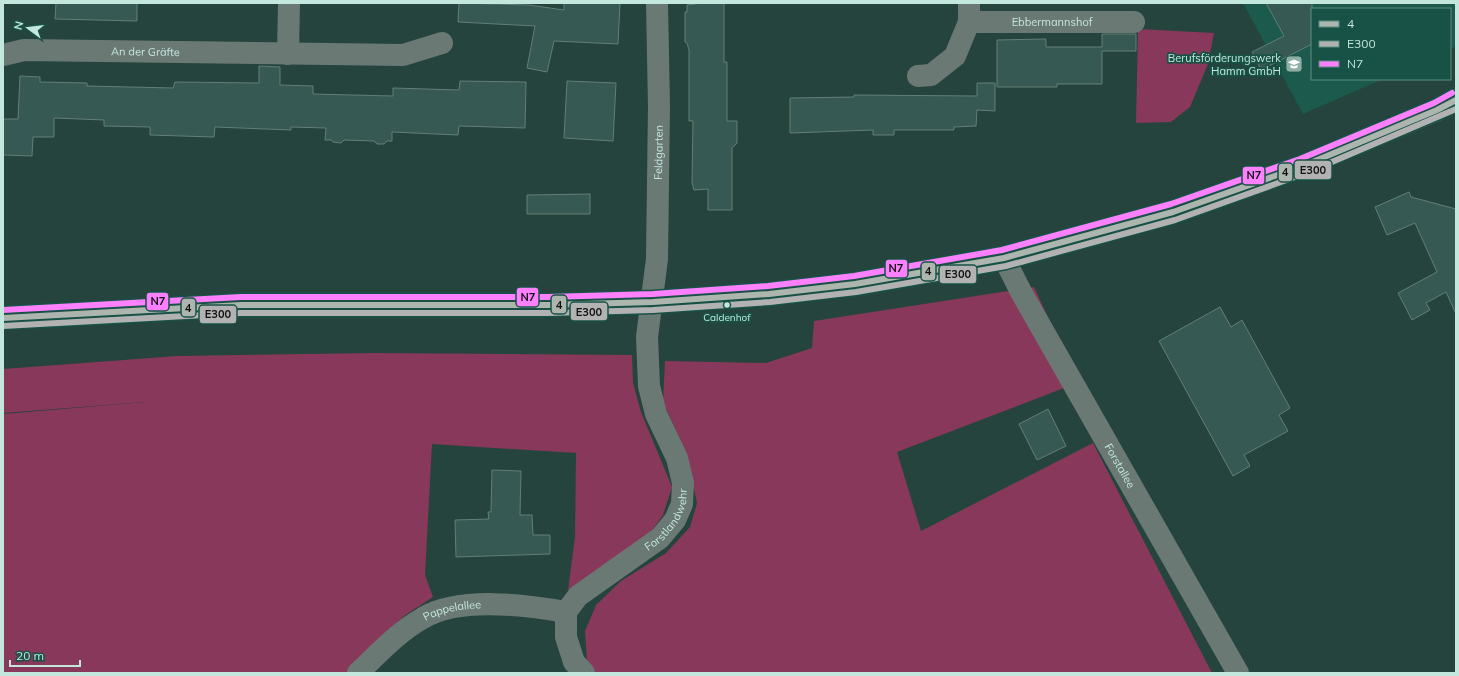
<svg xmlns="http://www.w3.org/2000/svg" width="1459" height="676" font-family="Mulish,sans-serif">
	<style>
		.built { fill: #1b5a4d }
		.green { fill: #87385b }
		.building { fill: #365a53; stroke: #627e77 }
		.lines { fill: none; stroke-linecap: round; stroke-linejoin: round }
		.minor { stroke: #6b7975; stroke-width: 22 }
		.major { stroke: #6e807c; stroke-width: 22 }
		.bus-1-casing { stroke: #185145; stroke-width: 9 }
		.bus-2-casing { stroke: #185145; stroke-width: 9 }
		.bus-3-casing { stroke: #185145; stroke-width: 9 }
		.bus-1 { stroke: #adb5af; stroke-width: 6 }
		.bus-2 { stroke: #b2b2b2; stroke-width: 6 }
		.bus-3 { stroke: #fd80ff; stroke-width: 6 }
		.bus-dot { fill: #c4e7dd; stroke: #185145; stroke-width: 1.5 }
		.labels { text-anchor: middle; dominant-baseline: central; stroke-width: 3.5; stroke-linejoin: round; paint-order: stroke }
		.bus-label { font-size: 10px; fill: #c4e7dd; stroke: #185145 }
		.street-label { font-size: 11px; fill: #c4e7dd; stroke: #185145 }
		.poi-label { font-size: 11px; fill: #c4e7dd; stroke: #185145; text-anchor: end }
		.line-badge { stroke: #185145; stroke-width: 1.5 }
		.pale-badge-label { font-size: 11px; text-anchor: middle; font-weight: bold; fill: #111 }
	</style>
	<rect width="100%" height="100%" fill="#25443d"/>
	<path class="built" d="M1243,3H1456V46L1450,50V9H1312V79H1383L1303,114Z"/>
	<path class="green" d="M1138,29L1214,33L1208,64L1190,107L1171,122L1136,123Z
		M1034,287L1053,328L1064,388L897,452L921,531L1093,443L1212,673H596L587,663L585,631L596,605L621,581L666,553L690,527L697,503L686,452L663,402L665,361L766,363L812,348L814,321Z
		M375,353L632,355L633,383L641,412L672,487L663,515L651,532L568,590L575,537L576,453L432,444L425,575L433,597L404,616L347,673H3V414L146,402L3,413V369L177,356Z"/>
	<path class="building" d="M56,3H137V21L55,19Z
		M459,3L529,5L564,10V3H620L618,44L554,41L547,72L527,68L535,26L458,22Z
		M702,3H724V62H727V121H737V143L732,148V210H708V189L694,190L692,182L693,121H689V50L687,43L685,42V12H687V5Z
		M1266,3H1312V44L1261,70L1252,52L1284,36Z
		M1102,34H1136V51H1102V84H1057V87H997V40L1046,39V47H1102Z
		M259,66L280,67V85L313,86V94L393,96V88L459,90L460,81L526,82L525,128L459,126L458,135L392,132V141H387L384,144H377L374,141L344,140L341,143L333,142L331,140H325L326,128L291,127V130L215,127L214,137L150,135V127L104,126V120L54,118V137H33L32,156L3,155V119H18L20,76L40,77V82L87,83V86L173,88L175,82L259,83Z
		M567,81L616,83L613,141L564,138Z
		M977,83H995V111L977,110L976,126L954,127V130H894V135H873V130L790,133V98L854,97V95L977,96Z
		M1409,192L1411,197L1456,209V314L1446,292L1426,303L1430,310L1412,320L1398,293L1437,272L1415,223L1387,235L1375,207Z
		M590,194V214H527V195Z
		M1220,307L1231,327L1242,320L1290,408L1279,415L1288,431L1244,455L1250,466L1233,476L1159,341Z
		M1048,409L1066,446L1037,460L1019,424Z
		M492,470L521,471L520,515H532L533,535H550V554L456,557L455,520L489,519L488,512H491Z"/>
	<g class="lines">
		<g class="minor">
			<path id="s1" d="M969,22H1134"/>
			<path d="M288,54L289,3"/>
			<path id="s2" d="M3,55L24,50L403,55L442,43"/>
			<path d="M918,76L931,75L955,56L969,22V3"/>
			<path id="s3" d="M1004,258L1021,292L1238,673"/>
			<path id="s4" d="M358,673C379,653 398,632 423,618C459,596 526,605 566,612"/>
			<path id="s5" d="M584,673L574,662L566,637V612L578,596L660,538L675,520L682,504L683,483L677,458L656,414L649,386L647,337L657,259L659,107L657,3"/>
		</g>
		<path class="major" d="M3,318L241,305H548L653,302L769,294L855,284L1004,258L1173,212L1303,166L1437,110L1456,100"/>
		<g class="bus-1-casing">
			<path id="bus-1" d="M3,318L241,305H548L653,302L769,294L855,284L1004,258L1173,212L1303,166L1437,110L1456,100"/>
		</g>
		<g class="bus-2-casing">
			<path id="bus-2" d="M3,326L241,313H548L653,310L770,302L856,292L1006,266L1175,220L1306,173L1456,109"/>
		</g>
		<g class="bus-3-casing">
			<path id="bus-3" d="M3,310L241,297H548L653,294L768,286L854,276L1002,250L1171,204L1300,159L1434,103L1452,93"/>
		</g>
		<use href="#bus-1" class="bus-1"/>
		<use href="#bus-2" class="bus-2"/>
		<use href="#bus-3" class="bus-3"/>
	</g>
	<defs>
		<g id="school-square" transform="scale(0.9)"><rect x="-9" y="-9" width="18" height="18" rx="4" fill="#8caea5" stroke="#185145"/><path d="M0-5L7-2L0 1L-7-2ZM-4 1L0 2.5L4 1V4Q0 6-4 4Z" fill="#fff"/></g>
	</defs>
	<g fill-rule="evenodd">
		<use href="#school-square" x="1294" y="64"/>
	</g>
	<circle class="bus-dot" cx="727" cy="305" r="3.5"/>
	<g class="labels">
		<g class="bus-label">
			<text x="727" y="317">Caldenhof</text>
		</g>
		<g class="street-label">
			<text stroke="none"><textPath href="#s1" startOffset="83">Ebbermannshof</textPath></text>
			<text stroke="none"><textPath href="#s2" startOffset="143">An der Gräfte</textPath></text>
			<text stroke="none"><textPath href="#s5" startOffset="586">Feldgarten</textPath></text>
			<text stroke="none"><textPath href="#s3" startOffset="238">Forstallee</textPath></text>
			<text stroke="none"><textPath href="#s5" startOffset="206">Forstlandwehr</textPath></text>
			<text stroke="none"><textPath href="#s4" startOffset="116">Pappelallee</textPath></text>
		</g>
		<g class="poi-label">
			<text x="1281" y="58">Berufsförderungswerk<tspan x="1281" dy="13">Hamm GmbH</tspan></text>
		</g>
	</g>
	<g class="line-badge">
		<rect x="1294" y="160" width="38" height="20" rx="4" fill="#b2b2b2"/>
		<rect x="1278" y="163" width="15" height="19" rx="4" fill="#adb5af"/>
		<rect x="1242" y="166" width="23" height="19" rx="4" fill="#fd80ff"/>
		<rect x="885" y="259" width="23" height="19" rx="4" fill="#fd80ff"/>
		<rect x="921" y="262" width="15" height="19" rx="4" fill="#adb5af"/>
		<rect x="939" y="265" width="38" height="19" rx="4" fill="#b2b2b2"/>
		<rect x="516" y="287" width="23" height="20" rx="4" fill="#fd80ff"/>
		<rect x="146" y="292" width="23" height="19" rx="4" fill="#fd80ff"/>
		<rect x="551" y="295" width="16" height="19" rx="4" fill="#adb5af"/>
		<rect x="181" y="298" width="15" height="19" rx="4" fill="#adb5af"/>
		<rect x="570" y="302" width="38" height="19" rx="4" fill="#b2b2b2"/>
		<rect x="199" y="305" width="38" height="19" rx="4" fill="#b2b2b2"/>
	</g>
	<g class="pale-badge-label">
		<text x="1313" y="174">E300</text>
		<text x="1285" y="176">4</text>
		<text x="1254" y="179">N7</text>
		<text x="896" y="272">N7</text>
		<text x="928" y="275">4</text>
		<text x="958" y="278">E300</text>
		<text x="528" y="301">N7</text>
		<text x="158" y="305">N7</text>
		<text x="559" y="309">4</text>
		<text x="188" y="312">4</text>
		<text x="589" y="316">E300</text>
		<text x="218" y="318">E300</text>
	</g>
	<rect width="1459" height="676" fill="none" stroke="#c4e7dd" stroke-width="8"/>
	<rect x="1311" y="8" width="140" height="72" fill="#185145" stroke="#5d8d82"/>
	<rect x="1319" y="21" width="20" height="6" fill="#adb5af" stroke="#5d8d82"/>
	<text x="1347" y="28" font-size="12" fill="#c4e7dd">4</text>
	<rect x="1319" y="41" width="20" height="6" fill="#b2b2b2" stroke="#5d8d82"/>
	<text x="1347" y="48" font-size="12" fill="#c4e7dd">E300</text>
	<rect x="1319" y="61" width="20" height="6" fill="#fd80ff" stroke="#5d8d82"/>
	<text x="1347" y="68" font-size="12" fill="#c4e7dd">N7</text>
	<g transform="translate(28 28) rotate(285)" stroke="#185145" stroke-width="3" paint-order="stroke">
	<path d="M0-3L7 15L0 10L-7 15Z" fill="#c4e7dd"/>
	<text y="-6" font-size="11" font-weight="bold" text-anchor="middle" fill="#c4e7dd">N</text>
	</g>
	<path d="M10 660v6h70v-6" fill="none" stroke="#c4e7dd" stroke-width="2"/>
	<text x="16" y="660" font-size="12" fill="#c4e7dd" stroke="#185145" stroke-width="3" paint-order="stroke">20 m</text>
</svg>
